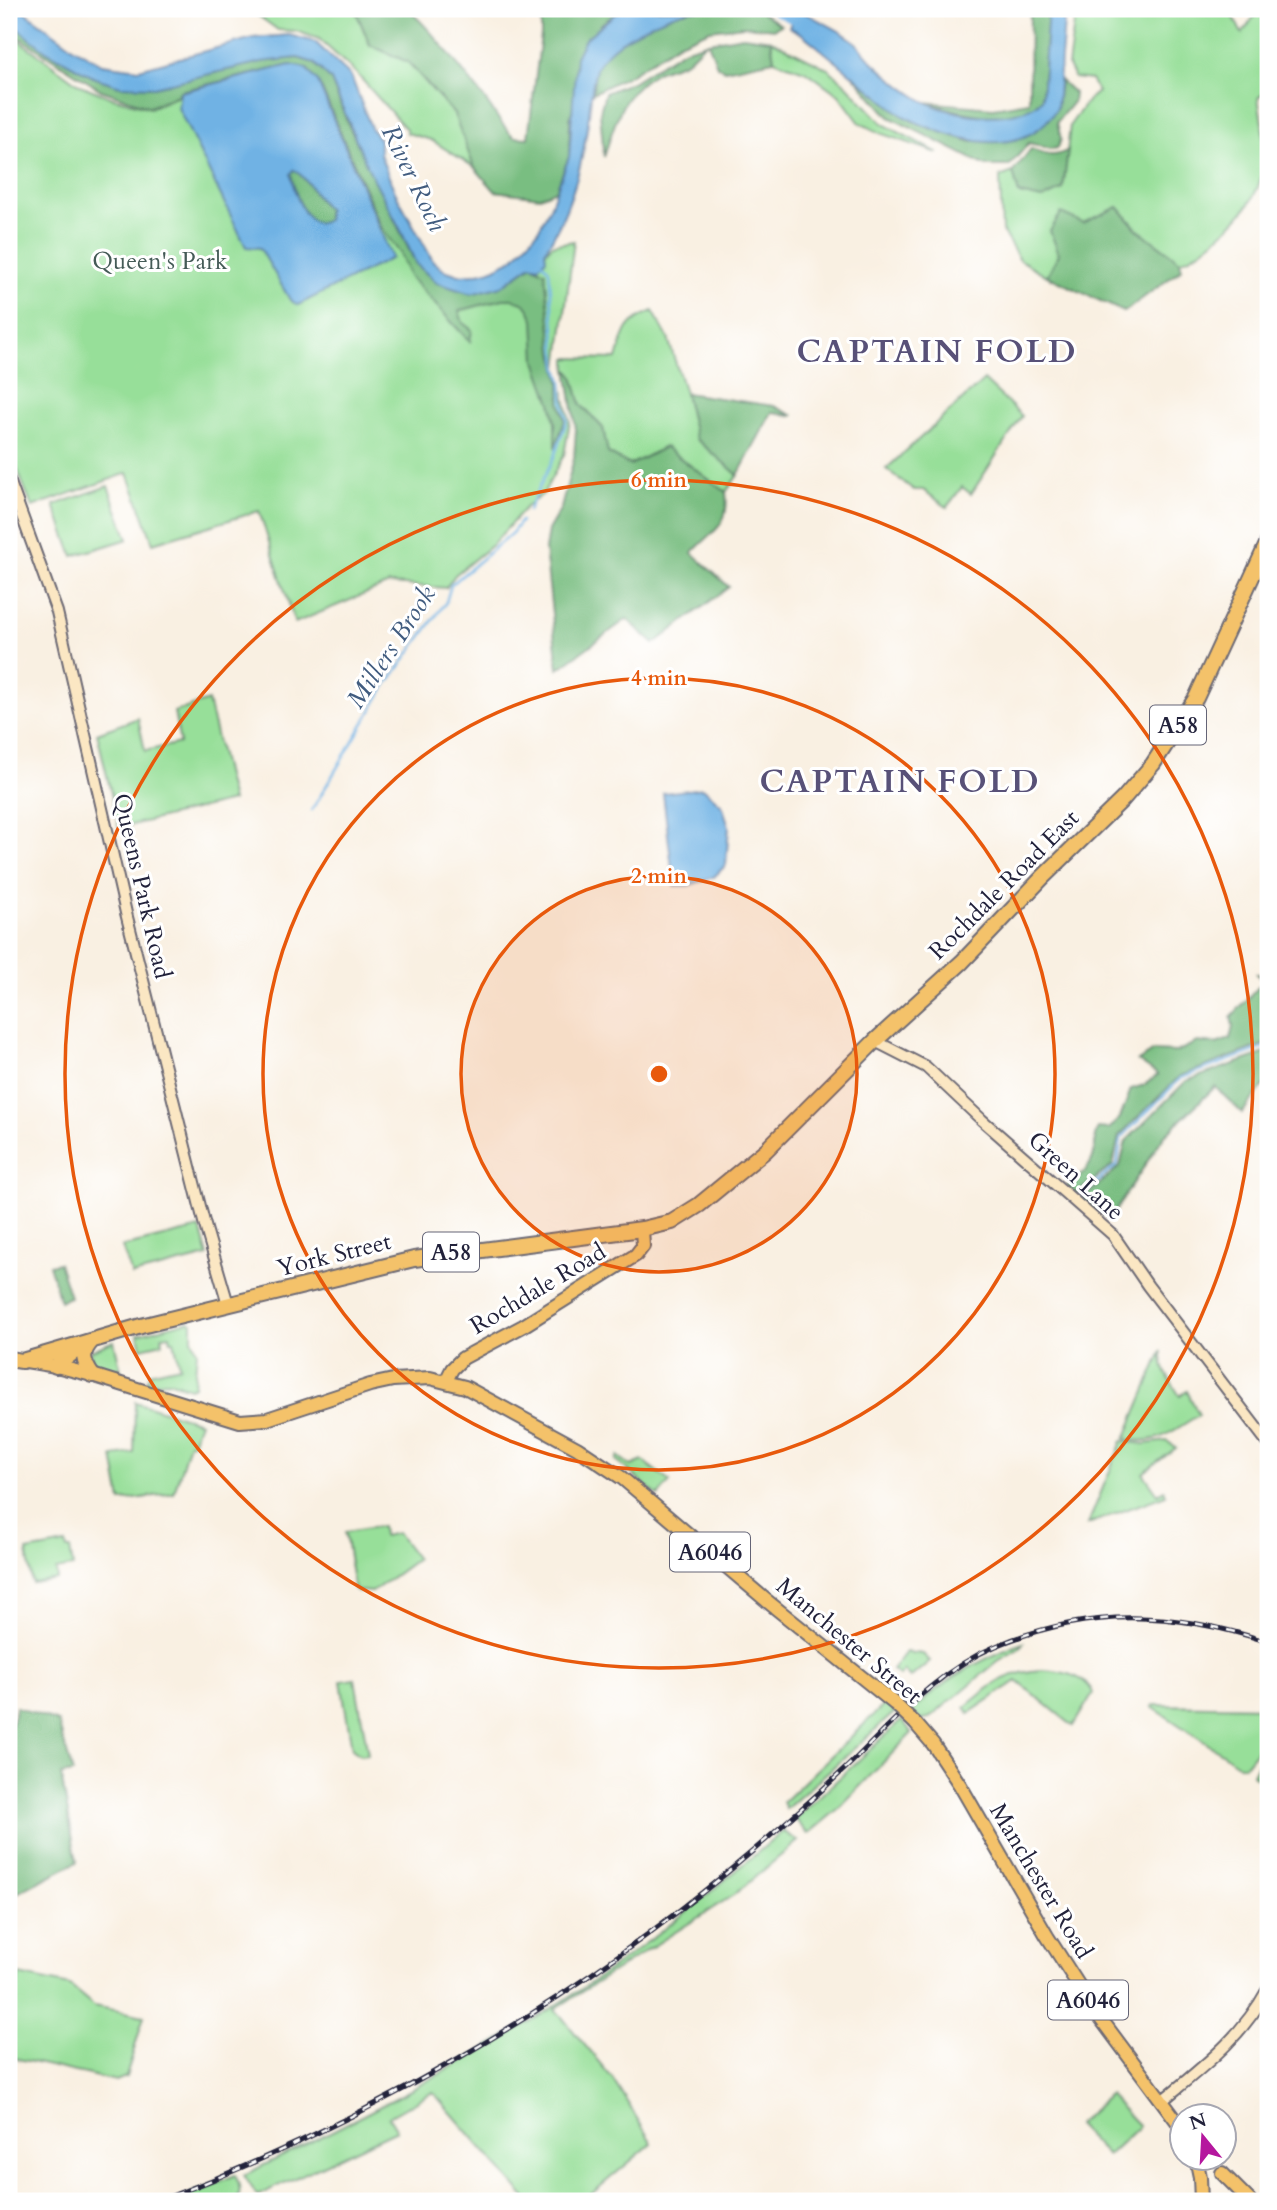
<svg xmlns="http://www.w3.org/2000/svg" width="1277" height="2210" font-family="Cardo,serif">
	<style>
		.green { fill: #97df99; stroke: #5c806a; stroke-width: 2 }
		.forest { fill: #79be81; stroke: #4e705e; stroke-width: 2 }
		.water { fill: #6fb2e4; stroke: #486a90; stroke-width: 2; fill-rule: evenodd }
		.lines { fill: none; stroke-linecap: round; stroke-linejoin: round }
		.stream { stroke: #6fb2e4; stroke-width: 2.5 }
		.river { stroke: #6fb2e4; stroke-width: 14 }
		.secondary-casing { stroke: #6d6a75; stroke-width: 14 }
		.primary-casing { stroke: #6d6a75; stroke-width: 16 }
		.highway-casing { stroke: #6d6a75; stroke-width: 18 }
		.secondary { stroke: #fbe7c3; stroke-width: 10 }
		.primary { stroke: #f4c26a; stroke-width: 12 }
		.highway { stroke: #f4c26a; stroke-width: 14 }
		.rail-casing { stroke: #22223b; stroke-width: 5 }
		.rail { stroke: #fff; stroke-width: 2.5; stroke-dasharray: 8; stroke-linecap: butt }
		.primary-bridge-casing { stroke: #6d6a75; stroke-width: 16; stroke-linecap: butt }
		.primary-bridge { stroke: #f4c26a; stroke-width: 12 }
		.ring { fill: none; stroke: #e8590c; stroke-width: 3.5 }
		.labels { text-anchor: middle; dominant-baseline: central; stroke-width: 6; stroke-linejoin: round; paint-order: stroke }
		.shield { fill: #fff; stroke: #646476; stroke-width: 2 }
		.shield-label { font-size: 23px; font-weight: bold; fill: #22223b }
		.park-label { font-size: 24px; fill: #455b57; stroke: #fff }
		.street-label { font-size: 24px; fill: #22223b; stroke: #fff }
		.water-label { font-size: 26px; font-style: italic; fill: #415c7f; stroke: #fff }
		.district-label { font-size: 32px; font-weight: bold; letter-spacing: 2px; fill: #585178; stroke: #fff }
		.centre { fill: #e8590c; stroke: #fff; stroke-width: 3.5 }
		.ring-label { font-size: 21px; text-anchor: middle; font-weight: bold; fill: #e8590c; stroke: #fff; stroke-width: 6; stroke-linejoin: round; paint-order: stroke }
	</style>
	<rect width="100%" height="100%" fill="#fff"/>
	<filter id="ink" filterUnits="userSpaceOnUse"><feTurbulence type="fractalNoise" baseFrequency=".0143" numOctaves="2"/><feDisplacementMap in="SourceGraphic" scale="14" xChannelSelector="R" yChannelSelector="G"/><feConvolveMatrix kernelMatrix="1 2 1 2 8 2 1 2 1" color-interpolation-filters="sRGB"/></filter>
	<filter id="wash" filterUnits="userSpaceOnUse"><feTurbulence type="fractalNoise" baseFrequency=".00686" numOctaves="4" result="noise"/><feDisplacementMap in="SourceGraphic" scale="28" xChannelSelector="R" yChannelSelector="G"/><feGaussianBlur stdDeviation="1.57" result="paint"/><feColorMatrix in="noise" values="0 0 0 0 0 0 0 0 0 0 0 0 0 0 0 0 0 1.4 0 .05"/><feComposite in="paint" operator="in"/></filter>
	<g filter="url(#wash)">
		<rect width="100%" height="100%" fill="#f9f0e2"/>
		<path class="green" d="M249,9H355L370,45L408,62L454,114L474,167L431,140L407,133L406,129L356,73L319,39L296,31L278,30Z
			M1076,9H1230L1242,34L1257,12L1268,9V89L1258,98C1269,161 1270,192 1220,235C1207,246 1196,256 1180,261L1137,229L1118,207L1059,254L1047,276L1019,259L1002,231L1000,177L1013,172L1019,194L1042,199L1063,189L1070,125L1088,100L1098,92L1091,80L1074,78L1068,66Z
			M9,33L80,85L110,97L150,108L199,87L306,68L413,264L436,286L527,272L552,245L574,241L558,367L570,421L564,455L543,494L526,507L493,544L455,575L446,588L389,584L295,623L259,511L153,543L128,473L32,507L9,448Z
			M771,40L827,68L847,85L883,124L938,153L880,133L860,123L839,95L807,72L774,60Z
			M653,311L668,338L685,393L696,439L738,475L726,492L665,447L630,465L607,453L603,428L581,405L573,376L567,369V358L617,359C625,331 625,322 653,311Z
			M984,380L1022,416L971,494L962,487L947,507L923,490H914L886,469Z
			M108,486L128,539L73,556L54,505Z
			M208,701L232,801L119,828L97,733L138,718L145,751L180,743L174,712Z
			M200,1228L208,1256L132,1275L122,1247Z
			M189,1321L192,1323V1338L197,1351L194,1386L190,1388L168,1381L147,1383V1379L150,1377L149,1373L180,1366L174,1341H171L170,1335L162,1336L163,1343L141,1348L138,1334Z
			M114,1341L122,1375H121L93,1365L90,1351Z
			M1162,1351C1161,1370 1170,1380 1180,1396L1187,1391L1199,1415C1171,1431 1160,1446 1125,1439Z
			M135,1402L200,1422L192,1443H189L174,1493L121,1501L113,1456L134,1453Z
			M1122,1441L1144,1444L1167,1441L1176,1448L1143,1473L1158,1494L1164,1490L1166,1495L1088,1524Z
			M618,1456L631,1466L643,1461L670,1482L658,1496L616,1460Z
			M382,1526L383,1536L397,1533L417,1559L372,1592L357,1591L354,1588L345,1532Z
			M66,1544L67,1549H70L73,1567L56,1570L57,1579L32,1583L27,1551Z
			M1023,1643L1020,1648L998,1661L931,1717L922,1721L911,1712C942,1680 983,1658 1023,1643Z
			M906,1652L923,1654L930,1661L910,1678L904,1671L899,1676L892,1670Z
			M1043,1670C1060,1671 1086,1675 1093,1693L1073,1726L1017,1681L969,1713L965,1707C993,1684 1005,1672 1043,1670Z
			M355,1679L368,1754L360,1755L352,1749L341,1681Z
			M885,1704L895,1712L786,1809L783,1802Z
			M1153,1705L1268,1707V1727L1265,1732L1268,1736L1245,1765L1241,1766L1152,1707Z
			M902,1720L912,1733L837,1810L808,1834L795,1819Z
			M1268,1756V1787L1253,1774L1259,1762Z
			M783,1831L798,1841L735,1894L555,2009L613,2079L652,2143L583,2201H528L433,2092L389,2117L397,2130L257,2196L244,2175C360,2118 475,2059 583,1988C654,1941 718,1886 783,1831Z
			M19,1975L70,1986L94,2006L144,2016L126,2077L116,2081L9,2057V2018Z
			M1109,2095L1139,2126L1107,2156L1077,2125Z
			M235,2175C239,2183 242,2193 237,2201H174Z"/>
		<path class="forest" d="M355,9H408C435,34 457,64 480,93C492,108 500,124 514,137L528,138L541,35V9H621L601,24L570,117L569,157L556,190L540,197L495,191L474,167L454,114L408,62L370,45Z
			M699,9H757L781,25L774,29L744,26L710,30L679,43L628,76L593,93C594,85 593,73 597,66C612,39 670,12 699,9Z
			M1030,9H1048L1042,99C1016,130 958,112 925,102L993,108L1029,102Z
			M9,22L46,51L93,77L298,58L314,63L331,80L348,124L416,264L437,283L502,286L532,265L545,272L553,352L560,381V403L565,420L555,448V423L552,406L536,361L534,320L530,311L525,304L512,299H503L459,311L463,323L472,330L470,342L409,276L400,253L382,229L322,89L307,68L290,65L180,91L178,95L150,107L101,90L9,31Z
			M743,36L771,40L774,60L725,70L717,66L708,42C700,47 695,54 688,60C679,66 667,67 657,72C621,92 616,120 604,157L600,112L605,93L632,82L683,50L709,42Z
			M851,73L903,116L921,125L971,142L1057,108L1060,80L1074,93L1073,102L1057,122L1061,139L1058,148L1050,149L1029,143L1009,166H986L889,117Z
			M1031,149C1045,154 1054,159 1068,150L1063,189L1042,199L1019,194L1013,172Z
			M294,169C310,181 314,197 327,209V220C307,235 293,189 291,174Z
			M1118,207L1137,229L1180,261L1182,269L1124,312L1047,276L1059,254L1050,231L1061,213L1083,223Z
			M567,369L573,376L581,405L603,428L608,453L630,465L665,447L726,492C730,527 714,529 692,553L729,587L654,644L627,619L558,669L545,549L548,530L561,508L574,458L576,429Z
			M685,393L774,406L794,416L772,412L738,475L696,439Z
			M1257,974L1268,975V1043L1180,1076L1119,1136L1113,1165L1076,1194L1067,1186C1082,1176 1095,1164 1095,1145C1095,1137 1094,1135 1098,1128L1109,1129L1120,1118L1131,1089L1144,1085L1158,1075L1138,1061L1153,1051L1176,1052L1197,1042L1216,1044L1230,1039L1233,1026L1231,1017L1263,982Z
			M1268,1052V1080L1242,1113L1215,1087L1164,1136L1110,1219L1081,1200L1120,1166L1126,1141L1186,1081Z
			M59,1263L70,1297L60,1301L49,1265Z
			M16,1707L58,1722L73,1773L61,1775L77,1862L13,1895L9,1885V1733Z"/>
		<path class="water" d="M9,9H21L74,48L102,64L139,69L253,38L289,35L315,42L351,76L372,130L380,139V154L395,192L433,261L444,270L459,275L474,274L491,270L513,259L538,231L550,207L569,157L576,57L585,39L621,9H699C669,12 614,39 598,65C591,76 590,115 587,129C581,171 568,215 545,251L546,259L538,267L531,265L502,286L471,294L437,283L416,264L401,231L367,166L331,80L314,63L298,58L262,62L154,87L120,86L93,77L46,51L9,22Z
			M797,9C815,19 838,28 854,41C861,47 866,55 872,61C887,75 906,91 924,101C951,117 1020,125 1042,99L1048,9H1065L1057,108C1023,164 952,140 903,116L802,34L789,27Z
			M290,65L306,68L318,82L392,258L298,305L290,300L260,248L246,247L178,108L180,92ZM294,170C310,180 314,197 328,209L327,220C307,235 293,189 291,174Z
			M703,788L722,805L729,826L726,865L714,877L688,886H674L663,793Z"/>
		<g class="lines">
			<path class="stream" d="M528,511L554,457L567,420L563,402L562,381L557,366L549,270L540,260
				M312,810L385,687L446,602L451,585L512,533L521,521
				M1080,1196L1117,1165L1121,1138L1181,1078L1268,1046"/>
			<path class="river" d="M777,9L811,25"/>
		</g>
	</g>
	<g filter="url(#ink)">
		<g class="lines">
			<g class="secondary-casing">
				<path id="secondary" d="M9,480L57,612L126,913L204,1222L228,1304
					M875,1041L926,1067L982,1120L1113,1235L1148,1286L1268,1443
					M1163,2100C1205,2065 1242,2037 1268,1989"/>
			</g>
			<g class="primary-casing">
				<path id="primary" d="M26,1361L56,1366L92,1375L240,1421L267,1419L370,1385L393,1380L430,1378L465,1387L577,1448L622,1478L767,1601L895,1704
					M446,1381L452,1369L463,1358L523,1326L636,1255L643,1246L642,1229
					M915,1723L933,1744L960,1785L1047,1936L1095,2011L1182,2128
					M1196,2158L1200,2177L1201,2201
					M1222,2173L1250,2201"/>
			</g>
			<g class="highway-casing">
				<path id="highway" d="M91,1342C80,1354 84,1363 92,1375
					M9,1359L22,1361L141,1326L414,1259L642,1229L672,1222L699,1205L766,1150L875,1041L962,962L1043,877L1123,799L1153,764L1196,698L1268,542
					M56,1366L78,1349"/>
			</g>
			<use href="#secondary" class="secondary"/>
			<use href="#primary" class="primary"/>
			<use href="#highway" class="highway"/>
			<g class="rail-casing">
				<path id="rail" d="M159,2201C363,2124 562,2008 729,1871C771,1836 812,1800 851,1763C896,1719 937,1671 996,1646C1088,1607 1175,1611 1268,1642"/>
			</g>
			<use href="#rail" class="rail"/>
			<g class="primary-bridge-casing">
				<path id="primary-bridge" d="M895,1704L915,1723"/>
			</g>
			<use href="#primary-bridge" class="primary-bridge"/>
		</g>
	</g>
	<circle cx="659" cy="1074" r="198" fill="#e8590c" fill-opacity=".12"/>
	<g class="ring">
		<circle cx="659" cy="1074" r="198"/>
		<circle cx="659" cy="1074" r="396"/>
		<circle cx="659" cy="1074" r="594"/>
	</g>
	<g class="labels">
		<g class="shield">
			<rect x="1150" y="705.5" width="56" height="39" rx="5"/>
			<rect x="423" y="1232.5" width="56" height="39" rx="5"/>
			<rect x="670" y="1532.5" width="80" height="39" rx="5"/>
			<rect x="1048" y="1980.5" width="80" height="39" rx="5"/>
		</g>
		<g class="shield-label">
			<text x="1178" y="725">A58</text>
			<text x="451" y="1252">A58</text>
			<text x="710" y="1552">A6046</text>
			<text x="1088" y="2000">A6046</text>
		</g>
		<g class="park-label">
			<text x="160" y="261">Queen's Park</text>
		</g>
		<g class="street-label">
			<text transform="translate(1004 885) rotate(-45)">Rochdale Road East</text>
			<text transform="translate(142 886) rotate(77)">Queens Park Road</text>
			<text transform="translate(1076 1176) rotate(42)">Green Lane</text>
			<text transform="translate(334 1255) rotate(-14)">York Street</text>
			<text transform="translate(538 1289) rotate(-31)">Rochdale Road</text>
			<text transform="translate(849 1641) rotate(40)">Manchester Street</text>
			<text transform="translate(1041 1881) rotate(59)">Manchester Road</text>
		</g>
		<g class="water-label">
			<text transform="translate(414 178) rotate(64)">River Roch</text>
			<text transform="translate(391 647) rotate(-57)">Millers Brook</text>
		</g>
		<g class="district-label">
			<text x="937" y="352">CAPTAIN FOLD</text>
			<text x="900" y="782">CAPTAIN FOLD</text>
		</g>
	</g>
	<circle cx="659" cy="1074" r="10" class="centre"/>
	<g class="ring-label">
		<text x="659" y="487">6 min</text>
		<text x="659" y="685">4 min</text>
		<text x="659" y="883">2 min</text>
	</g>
	<rect width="1277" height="2210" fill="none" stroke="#fff" stroke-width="35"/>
	<g transform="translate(1203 2137) rotate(342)"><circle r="33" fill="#ffffff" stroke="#a7a7b1" stroke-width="2"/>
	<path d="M0-5L12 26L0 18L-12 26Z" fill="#b5179e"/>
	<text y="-10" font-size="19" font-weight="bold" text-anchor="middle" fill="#22223b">N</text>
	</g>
</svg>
